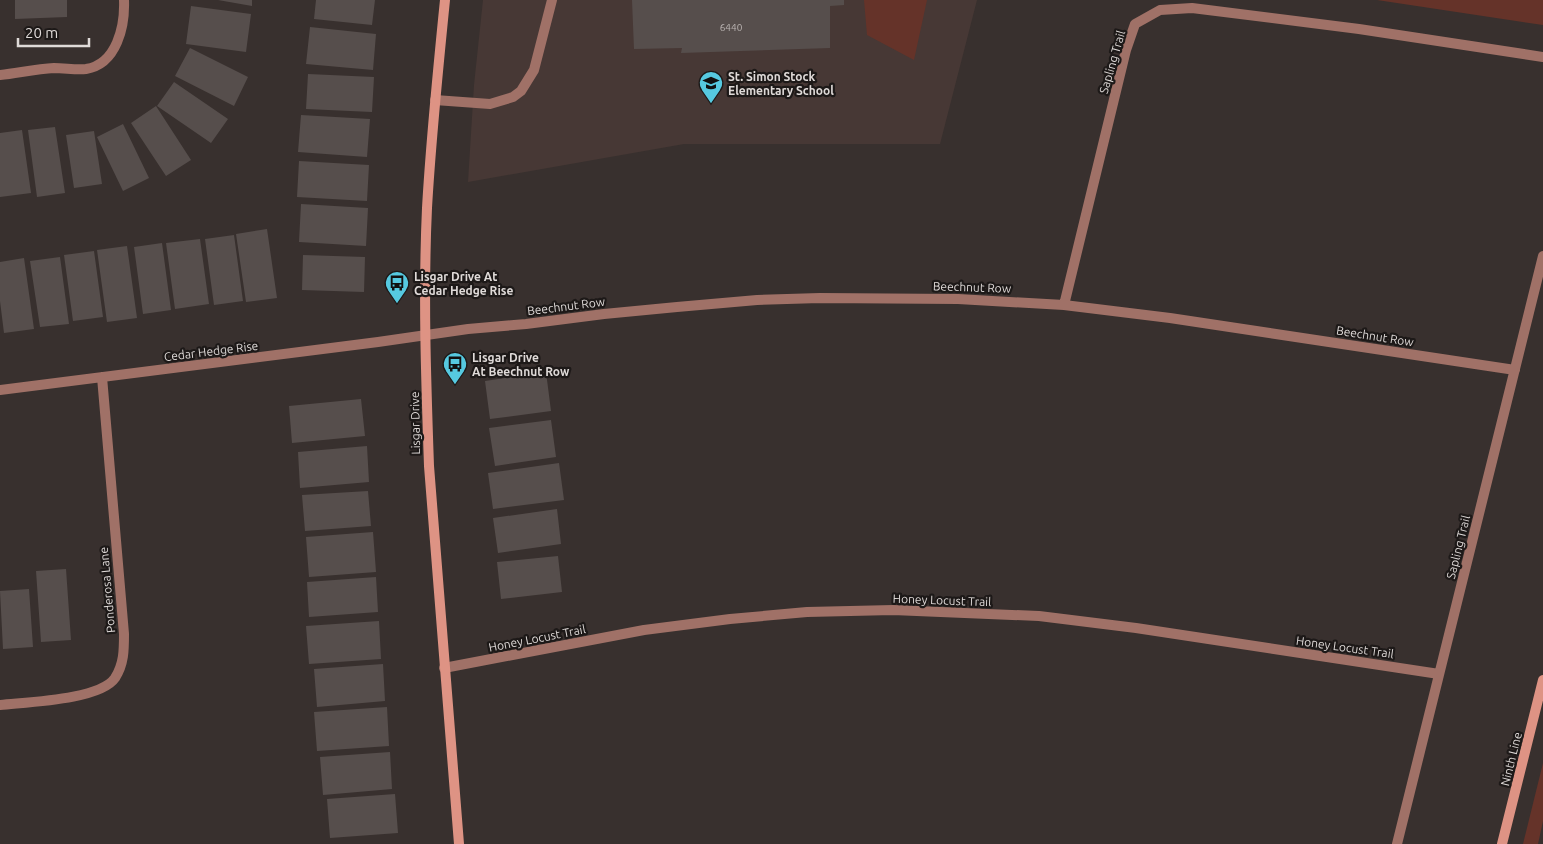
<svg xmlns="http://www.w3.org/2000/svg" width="1543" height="844" font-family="Ubuntu,sans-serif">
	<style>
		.built { fill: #473835 }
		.green { fill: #653329 }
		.building { fill: #564e4c }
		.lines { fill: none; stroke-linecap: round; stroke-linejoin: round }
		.lane { stroke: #a07167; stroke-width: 10 }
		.street { stroke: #a07167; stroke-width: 10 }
		.secondary { stroke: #de9384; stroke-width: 10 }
		.labels { text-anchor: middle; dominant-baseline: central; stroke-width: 4.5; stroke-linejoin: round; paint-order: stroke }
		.number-label { font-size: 10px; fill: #bdb7b5 }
		.street-label { font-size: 12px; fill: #dfdad8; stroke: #1d1918 }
		.poi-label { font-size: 12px; font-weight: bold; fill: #dfdad8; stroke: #1d1918; text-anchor: start }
	</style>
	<rect width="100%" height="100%" fill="#38302e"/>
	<path class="built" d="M483,0H977L940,144H684L468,182L474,85Z"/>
	<path class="green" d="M864,0H927L914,60L867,35Z
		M1377,0H1543V25Z
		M1543,763V821L1538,844H1523Z"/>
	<path class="building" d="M15,0H67V17L15,19Z
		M218,0H252V6Z
		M316,0H375L372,25L314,19Z
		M632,0H844V5L830,6V48L681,53L682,48L634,49Z
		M191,6L251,14L246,52L186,44Z
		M310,27L376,34L373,70L306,64Z
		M190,48L248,77L234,106L175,76Z
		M308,74L374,77L372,112L306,109Z
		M174,82L228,119L211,143L157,106Z
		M156,106L191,160L166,176L131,123Z
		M301,115L370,119L367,157L298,152Z
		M123,124L149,178L123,191L97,137Z
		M55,127L65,193L37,197L28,130Z
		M22,130L31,193L0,197V133Z
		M94,131L102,184L74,188L66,135Z
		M299,161L369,165L367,201L297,197Z
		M301,204L368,208L366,246L299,242Z
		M267,229L277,298L246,302L236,234Z
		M234,235L243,301L214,305L205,239Z
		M200,239L209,304L175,309L166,243Z
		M162,243L171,310L143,314L134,247Z
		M127,246L137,318L107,322L97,250Z
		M94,251L103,317L73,321L64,255Z
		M303,255L365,257L364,292L302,290Z
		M60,257L69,324L40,327L30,261Z
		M24,258L34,329L4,333L0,301V262Z
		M546,372L551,411L490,419L485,381Z
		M361,399L365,436L292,443L289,406Z
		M551,420L556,457L495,466L489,428Z
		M367,446L369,482L300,488L298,452Z
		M559,463L564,500L493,509L488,473Z
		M368,491L371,526L305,531L302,495Z
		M557,509L561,544L498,553L493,518Z
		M373,532L376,572L309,577L306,537Z
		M558,556L562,592L501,599L497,562Z
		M66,569L71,640L41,642L36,571Z
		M376,577L378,612L309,617L307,582Z
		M29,589L33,647L3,649L0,591Z
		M379,621L381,659L309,664L306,626Z
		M383,664L385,701L317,707L314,669Z
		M387,707L389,746L317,751L314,712Z
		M390,752L392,789L323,795L320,757Z
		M395,794L398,833L330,838L327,799Z"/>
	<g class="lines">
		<path class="lane" d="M435,100L490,104L513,97L521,91L534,70L552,0"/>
		<path class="street" d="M0,75C18,73 36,69 54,68C65,68 76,70 86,69C117,64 125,26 124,0
			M1064,305L1126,50L1135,24L1160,10L1192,8L1359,29L1543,57
			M0,390L378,342L468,329L526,324L604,314L677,307L757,300L820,298L958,299L1064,305L1170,318L1515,370
			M444,668L644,630L730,619L807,612L893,610L1039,616L1136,628L1439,674
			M0,705C26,702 100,700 115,678C124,664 124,650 124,634L102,377
			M1397,844L1543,256"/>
		<path class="secondary" d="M445,0C438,69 431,138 427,208C423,294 426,380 429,466L459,844
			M1502,844L1543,680"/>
	</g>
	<defs>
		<g id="school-pin" transform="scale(1.25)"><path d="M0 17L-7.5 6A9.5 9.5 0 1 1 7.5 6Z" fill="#56c9e0" stroke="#1d1918"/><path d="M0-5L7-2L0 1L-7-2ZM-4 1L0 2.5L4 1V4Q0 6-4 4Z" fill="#111"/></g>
		<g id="bus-pin" transform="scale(1.25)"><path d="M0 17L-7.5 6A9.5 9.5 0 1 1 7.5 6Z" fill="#56c9e0" stroke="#1d1918"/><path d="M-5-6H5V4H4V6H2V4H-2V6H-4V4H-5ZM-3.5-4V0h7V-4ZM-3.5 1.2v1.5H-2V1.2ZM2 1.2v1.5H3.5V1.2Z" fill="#111"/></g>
	</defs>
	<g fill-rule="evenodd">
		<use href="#school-pin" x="711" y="83"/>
		<use href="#bus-pin" x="397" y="283"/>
		<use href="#bus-pin" x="455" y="364"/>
	</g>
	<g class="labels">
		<g class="number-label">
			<text x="731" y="27">6440</text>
		</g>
		<g class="street-label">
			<text transform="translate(1112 62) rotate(-74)">Sapling Trail</text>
			<text transform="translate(972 287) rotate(2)">Beechnut Row</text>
			<text transform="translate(566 306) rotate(-7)">Beechnut Row</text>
			<text transform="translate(1375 336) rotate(9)">Beechnut Row</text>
			<text transform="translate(211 351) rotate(-7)">Cedar Hedge Rise</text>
			<text transform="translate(415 423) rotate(-91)">Lisgar Drive</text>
			<text transform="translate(1458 547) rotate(-76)">Sapling Trail</text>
			<text transform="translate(107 590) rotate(-95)">Ponderosa Lane</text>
			<text transform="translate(942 600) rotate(2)">Honey Locust Trail</text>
			<text transform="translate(537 638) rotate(-11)">Honey Locust Trail</text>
			<text transform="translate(1345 647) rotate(8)">Honey Locust Trail</text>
			<text transform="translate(1511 759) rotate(-76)">Ninth Line</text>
		</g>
		<g class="poi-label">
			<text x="728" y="76">St. Simon Stock<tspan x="728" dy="14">Elementary School</tspan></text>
			<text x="414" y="276">Lisgar Drive At<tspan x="414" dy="14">Cedar Hedge Rise</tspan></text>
			<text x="472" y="357">Lisgar Drive<tspan x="472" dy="14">At Beechnut Row</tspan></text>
		</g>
	</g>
	<path d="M18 38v8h71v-8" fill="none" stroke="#dfdad8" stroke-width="2.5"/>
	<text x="25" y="38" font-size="15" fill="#dfdad8" stroke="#1d1918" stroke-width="4" paint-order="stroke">20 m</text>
</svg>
